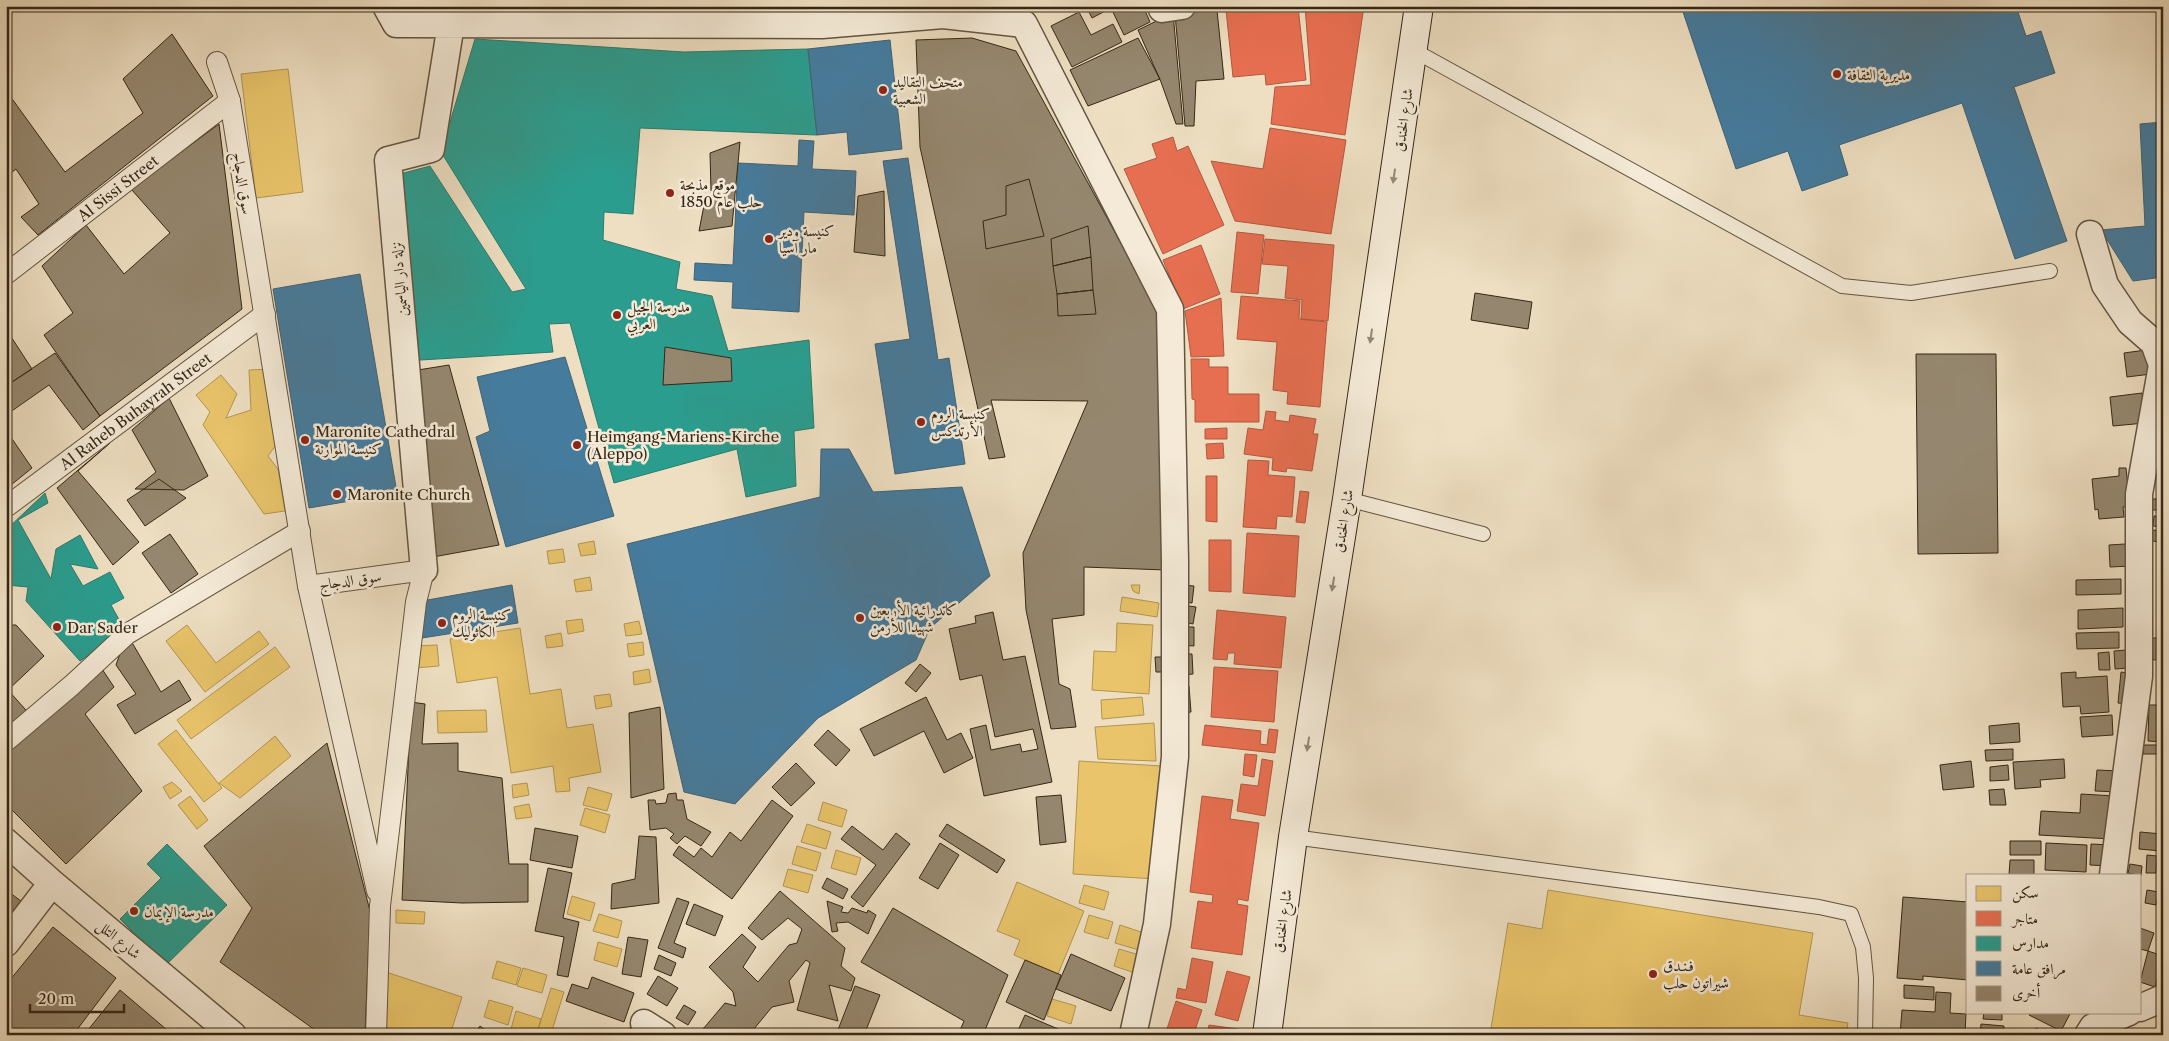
<svg xmlns="http://www.w3.org/2000/svg" width="2169" height="1041" font-family="'Libre Caslon Text',Amiri,serif">
	<style>
		.homes { fill: #e9c46a; stroke: #b39551 }
		.shops { fill: #e76f51; stroke: #b2593f }
		.schools { fill: #2a9d8f; stroke: #2d7a6b }
		.public { fill: #457b9d; stroke: #406274 }
		.building { fill: #95876f; stroke: #352716 }
		.lines { fill: none; stroke-linecap: round; stroke-linejoin: round }
		.service-casing { stroke: #635541; stroke-width: 16 }
		.pedestrian-casing { stroke: #635541; stroke-width: 22 }
		.minor-casing { stroke: #635541; stroke-width: 29 }
		.secondary-casing { stroke: #352716; stroke-width: 30 }
		.service { stroke: #f4ead7; stroke-width: 14 }
		.pedestrian { stroke: #f4ead7; stroke-width: 20 }
		.minor { stroke: #f4ead7; stroke-width: 26 }
		.secondary { stroke: #f4ead7; stroke-width: 28 }
		.oneway { fill: #948876 }
		.poi-dot { fill: #8f2418; stroke: #f4ead7; stroke-width: 2 }
		.labels { text-anchor: middle; dominant-baseline: central; stroke-width: 5; stroke-linejoin: round; paint-order: stroke }
		.poi-label { font-size: 15px; fill: #352716; stroke: #f4ead7; text-anchor: start }
		.street-label { font-size: 15px; fill: #352716; stroke: #f4ead7 }
	</style>
	<rect width="100%" height="100%" fill="#eedfc2"/>
	<filter id="stains"><feTurbulence type="fractalNoise" baseFrequency=".004" numOctaves="4"/><feColorMatrix values="0 0 0 0 .2 0 0 0 0 .09 0 0 0 0 .02 0 0 0 .5 -.17"/></filter>
	<radialGradient id="worn" r=".72"><stop offset=".6" stop-color="#630" stop-opacity="0"/><stop offset="1" stop-color="#630" stop-opacity=".3"/></radialGradient>
	<path class="homes" d="M288,69L303,192L256,198L241,74Z
		M272,369L276,445L268,456L278,469L285,511L264,514L203,425L210,412L196,395L221,375L237,394L226,418L251,410L249,370Z
		M594,541L596,554L581,556L578,544Z
		M563,549L565,562L549,564L547,551Z
		M590,577L592,590L576,592L574,580Z
		M1131,585H1140L1139,594L1133,591Z
		M1122,597L1159,603L1157,617L1120,611Z
		M582,619L584,631L568,634L566,621Z
		M639,621L642,634L626,636L624,624Z
		M1117,623L1153,625L1149,694L1092,690L1094,651L1116,652Z
		M187,625L216,663L259,631L269,644L205,692L166,641Z
		M520,628L530,694L561,689L567,728L593,724L601,772L569,778L570,791L556,792L553,766L511,773L497,677L457,683L450,639Z
		M561,633L563,646L547,648L545,636Z
		M643,642L644,655L629,657L627,644Z
		M437,645L439,666L414,668L413,646Z
		M275,647L290,667L191,739L177,720Z
		M649,669L651,682L634,685L633,672Z
		M610,694L612,706L596,709L594,696Z
		M1142,697L1144,715L1102,719L1101,700Z
		M486,710L487,732L438,733L437,711Z
		M1154,723L1156,761L1098,759L1095,727Z
		M176,730L222,788L204,802L158,744Z
		M275,736L291,756L240,798L219,783Z
		M1079,761L1162,766L1156,879L1073,874Z
		M172,782L182,791L170,799L163,787Z
		M527,783L529,795L513,798L512,785Z
		M588,787L612,794L607,811L583,805Z
		M190,796L208,820L197,829L178,805Z
		M823,802L847,810L842,827L818,820Z
		M529,804L532,817L516,819L514,807Z
		M585,808L610,815L605,833L580,825Z
		M807,824L831,832L826,849L801,842Z
		M797,846L821,853L816,871L792,864Z
		M836,850L861,858L856,875L831,868Z
		M788,869L813,875L808,893L783,886Z
		M1017,882L1084,911L1058,974L1014,955L1020,940L997,931Z
		M1084,885L1109,892L1104,910L1079,903Z
		M1548,890L1813,933L1799,1015L1848,1023L1846,1035H1490L1508,923L1542,929Z
		M572,896L595,903L590,921L567,914Z
		M396,910L425,912L424,924L396,923Z
		M599,914L622,921L618,938L593,931Z
		M1089,915L1113,922L1108,939L1084,932Z
		M1120,925L1144,933L1139,950L1115,943Z
		M598,942L622,949L617,967L594,960Z
		M1119,949L1143,956L1138,974L1114,966Z
		M497,961L521,968L516,985L492,978Z
		M523,968L547,975L542,993L517,986Z
		M386,972L462,997L450,1035H382Z
		M551,988L564,992L551,1034L538,1030Z
		M1052,999L1076,1006L1071,1024L1047,1016Z
		M489,1000L513,1007L508,1025L484,1017Z
		M516,1011L541,1019L536,1035L511,1029Z
		M634,1021L654,1035H625Z"/>
	<path class="shops" d="M1261,6H1298L1306,80L1266,85L1265,74L1233,77L1226,10Z
		M1305,6H1364L1345,135L1271,124L1275,87L1311,85Z
		M1270,128L1346,140L1331,234L1235,221L1211,161L1263,169Z
		M1173,137L1177,151L1188,146L1224,225L1163,254L1124,169L1157,158L1152,144Z
		M1237,232L1264,235L1258,294L1231,292Z
		M1265,239L1334,245L1328,321L1301,319L1302,300L1285,298L1288,266L1262,264Z
		M1201,245L1220,294L1183,309L1163,260Z
		M1241,296L1300,301L1299,319L1327,322L1320,407L1287,404L1288,392L1273,390L1277,342L1237,339Z
		M1221,298L1224,356L1191,357L1185,311Z
		M1191,359H1209V367H1228V394H1259V422H1195V400L1192,399Z
		M1266,411L1276,412L1275,420L1289,422L1290,415L1316,419L1313,434H1318L1312,471L1287,468L1286,472L1272,470L1273,458L1244,454L1248,428L1263,430Z
		M1227,428V439H1205V429Z
		M1223,443L1224,458L1207,459L1206,444Z
		M1248,460L1269,461L1268,475L1295,477L1292,517L1277,516L1276,529L1243,527Z
		M1206,476H1217V522L1206,521Z
		M1300,491L1309,492L1305,523L1296,522Z
		M1247,533L1299,536L1295,597L1243,593Z
		M1209,540H1231V592L1209,591Z
		M1217,610L1286,617L1281,668L1234,664L1235,653H1228L1227,660L1213,659Z
		M1214,667L1278,671L1274,722L1211,717Z
		M1205,725L1261,731L1260,744L1267,745L1269,729L1278,730L1275,753L1202,745Z
		M1245,754L1257,755L1254,777L1243,775Z
		M1262,759L1273,761L1265,816L1237,811L1241,784L1258,786Z
		M1202,796L1233,800L1230,819L1259,823L1248,901L1238,899L1237,904L1248,906L1242,955L1191,948L1198,901L1212,903L1213,895L1190,892Z
		M1192,958L1213,962L1206,1003L1176,998L1178,988L1186,990Z
		M1227,971L1250,977L1238,1021L1215,1015Z
		M1176,1001L1202,1010L1194,1033L1184,1029L1181,1035L1166,1032Z
		M1209,1025L1238,1029L1237,1035H1207Z"/>
	<path class="schools" d="M475,39L684,52L808,49L817,135L640,128L633,214L604,212L603,240L680,262L676,289L712,296L728,351L809,340L814,428L794,431L796,486L746,497L737,449L614,483L570,323L549,324L553,352L404,361L385,178L430,166L512,292L526,289L441,152Z
		M45,493L48,503L18,520L51,579L56,549L80,535L98,569L70,564L83,586L110,572L124,598L111,605L127,634L106,643L80,661L26,601L28,587L6,585V552L8,553L6,530Z
		M167,844L227,905L166,965L120,919L161,878L147,864Z"/>
	<path class="public" d="M1681,6H2016L2026,36L2041,31L2055,73L2014,87L2067,241L2015,259L1962,103L1839,145L1848,175L1802,191L1788,151L1736,169Z
		M890,40L902,149L849,155L847,132L817,135L808,49Z
		M2163,122V277L2133,281L2101,230L2145,226L2140,124Z
		M799,140L814,141L812,169L856,171L854,215L804,212L799,312L732,308L733,282L694,280L695,263L733,265L738,163L798,166Z
		M908,158L938,360L949,358L965,464L895,474L875,344L910,339L883,161Z
		M360,274L397,493L309,508L273,289Z
		M565,357L614,516L506,547L476,437L490,431L477,377Z
		M821,449H849L873,492L962,487L990,576L930,628L916,660L818,718L735,804L684,792L627,544L820,497Z
		M512,585L518,623L422,638L416,602Z"/>
	<path class="building" d="M670,6H717V20H670Z
		M754,6H809L812,10L757,16Z
		M1086,6H1143L1150,22L1124,35L1111,8L1092,18Z
		M1217,10L1224,79L1196,81L1194,126H1185L1175,14Z
		M1079,12L1091,35L1113,24L1122,42L1072,67L1051,26Z
		M1173,13L1183,124H1176L1161,82L1138,30Z
		M172,34L213,96L38,235L21,217L39,204L16,169L6,177V100L10,96L65,172L143,113L123,79Z
		M972,38L1016,51L1159,313L1166,570L1084,567V615L1052,619L1059,684L1070,689L1076,727L1051,729L1026,610L1023,553L1088,401L991,400L1005,457L989,459L920,147L916,40Z
		M1138,38L1160,79L1088,106L1070,70Z
		M219,124L242,309L100,416L44,335L73,313L42,266L86,225L124,274L170,233L131,189Z
		M740,142L732,226L699,231L706,195L715,197L721,190L711,191L710,153Z
		M1029,179L1044,236L986,249L983,221L1006,215V186Z
		M884,191L885,256L854,252L858,196Z
		M1088,226L1091,257L1053,266L1051,239Z
		M1091,257L1093,290L1057,294L1053,266Z
		M1093,290L1096,314L1058,316L1057,294Z
		M1475,293L1532,302L1528,329L1471,320Z
		M6,329L32,369L6,386Z
		M665,347L731,358L732,381L663,385Z
		M2146,350L2151,374L2127,377L2124,353Z
		M55,353L100,416L83,430L49,385L6,415V386Z
		M1916,354H1996L1998,553L1918,554Z
		M449,365L499,545L422,559L393,374Z
		M2142,393L2145,423L2113,426L2110,397Z
		M169,398L208,476L184,490L135,489L156,472L132,430Z
		M6,430L32,468L6,489Z
		M110,443L78,471L139,542L113,565L57,488Z
		M2119,468H2126L2130,506L2123,507L2124,517L2099,519L2098,509L2095,510L2092,479L2119,476Z
		M159,479L186,498L145,526L127,500Z
		M2159,487H2163V495H2158Z
		M2150,499H2158V510H2149Z
		M2154,516L2163,517V527L2153,526Z
		M2152,530L2163,531V542L2151,541Z
		M170,534L198,574L171,593L142,553Z
		M2125,544L2126,550H2130L2131,566L2110,567L2109,545Z
		M2121,579V594L2076,595V580Z
		M1181,585L1194,586L1192,603L1179,601Z
		M1181,605L1196,607L1193,624L1179,621Z
		M2123,608V627L2078,629V610Z
		M993,612L1003,660L1025,656L1052,782L984,796L970,729L986,725L991,750L1020,744L1022,752L1038,749L1033,729L995,737L982,675L960,680L949,629L976,623L975,616Z
		M6,625H16L44,656L8,690L6,688Z
		M1179,627H1194V646L1178,645Z
		M2119,632V648L2077,649L2076,633Z
		M127,634L161,692L179,680L191,700L135,734L117,705L136,694L116,665Z
		M2152,638H2163V659L2153,660Z
		M2127,650L2128,668L2115,669L2114,651Z
		M2109,652L2110,670H2099L2098,653Z
		M1179,654H1192L1193,674L1180,675Z
		M1155,657H1164L1165,672H1156Z
		M98,663L114,687L85,714L142,791L66,864L6,804V692L8,690L33,718Z
		M920,664L931,673L916,692L905,683Z
		M2076,672V678L2107,676L2109,712L2081,714L2080,706L2063,707L2061,673Z
		M2121,672L2133,674L2129,704L2118,703Z
		M2158,674H2163V697H2158Z
		M1179,686H1189L1191,712L1181,713Z
		M926,697L947,740L961,733L973,758L944,773L924,731L874,756L860,729Z
		M411,702L425,704L422,744L458,743V771L502,778L509,864H528V902L462,903L402,900Z
		M2149,705H2163L2162,742L2148,741Z
		M660,707L664,789L631,798L629,713Z
		M2112,715L2113,735L2082,737L2080,717Z
		M2019,723L2020,742L1990,744L1989,726Z
		M828,730L850,750L836,766L814,745Z
		M327,743L370,911L365,1035H322L220,962L252,908L204,846Z
		M2143,745H2161V754H2143Z
		M2013,749V760L1986,761L1985,750Z
		M2064,759L2065,778L2040,780L2041,787L2015,789L2013,762Z
		M1971,761L1974,787L1943,790L1940,765Z
		M796,763L815,783L791,806L772,787Z
		M2008,765L2009,780L1990,781V767Z
		M2097,770L2120,771L2119,792L2095,791Z
		M2004,789L2006,805H1990L1989,790Z
		M676,793L677,800H683L687,819L711,832L701,846L685,836L677,844L670,838L674,834L666,828L650,830L648,800H655L656,804L666,803L668,794Z
		M2081,794L2115,796L2112,839L2039,835L2041,811L2080,813Z
		M1061,795L1066,842L1040,845L1036,797Z
		M772,800L793,816L732,899L673,855L679,846L694,857L701,848L712,857L730,832L741,841Z
		M947,824L1005,860L997,873L939,836Z
		M852,826L883,850L896,833L910,844L863,907L851,897L876,865L841,839Z
		M535,828L578,836L572,868L530,860Z
		M2140,832L2162,834L2161,851L2139,849Z
		M639,836L656,837L659,903L611,909L612,884L635,879Z
		M2010,841H2041V855H2010Z
		M940,843L959,855L938,889L919,878Z
		M2046,843L2087,845L2086,872L2045,870Z
		M2091,844L2111,845L2110,866L2090,865Z
		M2147,855L2157,856L2156,873H2146Z
		M2010,860H2034V875H2009Z
		M2130,864L2142,866L2141,876L2128,873Z
		M548,868L572,873L563,918L579,922L568,977L557,975L564,937L535,931Z
		M827,878L848,889L843,899L822,888Z
		M6,890L21,901L6,920Z
		M2147,890L2159,892L2156,905L2145,903Z
		M780,891L845,948L841,966L855,978L851,991L829,985L838,1021L797,1010L810,963L806,960L789,981L794,1002L772,1007L749,1035H698L725,1003L736,1006L733,992L709,967L742,934L756,947L743,967L758,982L789,945L797,943L802,929L788,918L762,940L748,928Z
		M1903,897L1968,902V980L1923,976V980L1897,978Z
		M677,898L689,902L674,943L686,948L683,958L658,948Z
		M827,901L843,907L841,912L848,913L852,908L867,913L868,910L876,915L868,934L848,922L836,923L838,931L832,932Z
		M694,904L723,916L715,936L686,924Z
		M893,908L1008,975L983,1035H958L964,1021L861,962Z
		M53,927L116,978L73,1035H6V985Z
		M2140,928L2154,933L2148,951L2140,949Z
		M628,937L648,940L641,977L622,974Z
		M2148,951L2163,956L2155,987L2140,982Z
		M1071,954L1125,978L1111,1011L1056,989Z
		M659,955L676,963L671,976L654,969Z
		M1025,960L1061,975L1044,1020L1006,1002Z
		M658,976L678,988L667,1006L647,994Z
		M592,977L634,993L624,1022L566,1001L572,984L588,989Z
		M1904,985L1934,987V1000L1904,998Z
		M855,986L880,995L864,1035H836Z
		M120,990L173,1035H84Z
		M1936,992L1951,993L1950,1013L1966,1014L1965,1035H1900L1902,1010L1935,1012Z
		M684,1005L696,1012L688,1025L676,1018Z
		M1984,1012H2002V1020L1983,1019Z
		M2031,1012H2071L2061,1031L2029,1015Z
		M1025,1015L1070,1034L1016,1035Z
		M1981,1024L2004,1026L2003,1035H1980Z
		M480,1026L492,1035H474Z
		M2036,1028L2051,1035H2033Z"/>
	<g class="lines">
		<g class="service-casing">
			<path id="service" d="M1413,50L1842,286L1911,293L2050,271
				M1347,499L1483,534
				M1293,837L1819,907L1851,914L1863,947L1866,978L1865,1035"/>
		</g>
		<g class="pedestrian-casing">
			<g id="pedestrian">
				<path d="M825,23L854,6"/>
				<path d="M217,62L230,101L308,586L424,570L416,602L380,906L376,1035"/>
				<path id="s1" d="M6,274L230,101"/>
				<path id="s2" d="M6,507L265,314"/>
				<path d="M308,586L377,891"/>
				<path d="M6,741L72,685L127,634L300,531"/>
			</g>
		</g>
		<g class="minor-casing">
			<path id="minor" d="M386,6L396,24L822,25L943,15L1024,24L1170,309L1175,561V757L1157,924L1133,1035
				M1162,9L1182,6
				M2090,234L2105,285L2130,322L2154,343L2162,365L2139,494V676L2113,875
				M424,570L388,160L431,149L451,24
				M6,842L52,883L233,1035
				M6,943L52,883
				M2140,1008L2163,998
				M644,1023L663,1035
				M2088,1035L2093,1027L2129,1012"/>
		</g>
		<g class="secondary-casing">
			<path id="secondary" d="M1267,1035L1293,837L1347,499L1419,6"/>
		</g>
		<use href="#service" class="service"/>
		<use href="#pedestrian" class="pedestrian"/>
		<use href="#minor" class="minor"/>
		<use href="#secondary" class="secondary"/>
	</g>
	<defs><path id="oneway-solid" d="M-6-.8H1V-3.2L6.5 0L1 3.2V.8H-6Z" transform="scale(1.25)"/></defs>
	<g class="oneway">
		<use href="#oneway-solid" transform="translate(1394 176) rotate(98)"/>
		<use href="#oneway-solid" transform="translate(1371 336) rotate(98)"/>
		<use href="#oneway-solid" transform="translate(1333 584) rotate(99)"/>
		<use href="#oneway-solid" transform="translate(1308 744) rotate(99)"/>
	</g>
	<g class="poi-dot">
		<circle cx="1837" cy="74" r="5"/>
		<circle cx="883" cy="90" r="5"/>
		<circle cx="670" cy="193" r="5"/>
		<circle cx="769" cy="239" r="5"/>
		<circle cx="617" cy="315" r="5"/>
		<circle cx="921" cy="422" r="5"/>
		<circle cx="305" cy="440" r="5"/>
		<circle cx="577" cy="445" r="5"/>
		<circle cx="337" cy="494" r="5"/>
		<circle cx="860" cy="618" r="5"/>
		<circle cx="442" cy="623" r="5"/>
		<circle cx="57" cy="627" r="5"/>
		<circle cx="134" cy="911" r="5"/>
		<circle cx="1653" cy="974" r="5"/>
	</g>
	<g class="labels">
		<g class="poi-label">
			<text x="1847" y="74">مديرية الثقافة</text>
			<text x="893" y="81">متحف التقاليد<tspan x="893" dy="17">الشعبية</tspan></text>
			<text x="680" y="184">موقع مذبحة<tspan x="680" dy="17">حلب عام 1850</tspan></text>
			<text x="779" y="230">كنيسة ودير<tspan x="779" dy="17">مار آسيا</tspan></text>
			<text x="627" y="306">مدرسة الجيل<tspan x="627" dy="17">العربي</tspan></text>
			<text x="931" y="413">كنيسة الروم<tspan x="931" dy="17">الأرتدكس</tspan></text>
			<text x="315" y="431">Maronite Cathedral<tspan x="315" dy="17">كنيسة الموارنة</tspan></text>
			<text x="587" y="436">Heimgang-Mariens-Kirche<tspan x="587" dy="17">(Aleppo)</tspan></text>
			<text x="347" y="494">Maronite Church</text>
			<text x="870" y="609">كاتدرائية الأربعين<tspan x="870" dy="17">شهيدا للأرمن</tspan></text>
			<text x="452" y="614">كنيسة الروم<tspan x="452" dy="17">الكاثوليك</tspan></text>
			<text x="67" y="627">Dar Sader</text>
			<text x="144" y="911">مدرسة الإيمان</text>
			<text x="1663" y="965">فـنـدق<tspan x="1663" dy="17">شيراتون حلب</tspan></text>
		</g>
		<g class="street-label">
			<text transform="translate(1403 120) rotate(-82)">شارع الخندق</text>
			<text transform="translate(243 183) rotate(81)">سوق الدجاج</text>
			<text stroke="none"><textPath href="#s1" startOffset="141">Al Sissi Street</textPath></text>
			<text transform="translate(399 279) rotate(-95)">نزلة دار الياسمين</text>
			<text stroke="none"><textPath href="#s2" startOffset="161">Al Raheb Buhayrah Street</textPath></text>
			<text transform="translate(1343 521) rotate(-81)">شارع الخندق</text>
			<text transform="translate(350 580) rotate(-8)">سوق الدجاج</text>
			<text transform="translate(1282 921) rotate(-82)">شارع الخندق</text>
			<text transform="translate(119 939) rotate(40)">شارع التلل</text>
		</g>
	</g>
	<rect width="2169" height="1041" fill="none" stroke="#eedfc2" stroke-width="25"/>
	<rect x="8" y="8" width="2154" height="1026" fill="none" stroke="#352716" stroke-width="2.5"/>
	<rect x="12" y="12" width="2144" height="1016" fill="none" stroke="#352716"/>
	<rect x="1966" y="874" width="175" height="140" fill="#f4ead7" stroke="#a89c8a"/>
	<rect x="1976" y="886" width="25" height="15" fill="#e9c46a" stroke="#a89c8a"/>
	<text x="2012" y="898" font-size="15" fill="#352716">سكن</text>
	<rect x="1976" y="911" width="25" height="15" fill="#e76f51" stroke="#a89c8a"/>
	<text x="2012" y="924" font-size="15" fill="#352716">متاجر</text>
	<rect x="1976" y="936" width="25" height="15" fill="#2a9d8f" stroke="#a89c8a"/>
	<text x="2012" y="948" font-size="15" fill="#352716">مدارس</text>
	<rect x="1976" y="961" width="25" height="15" fill="#457b9d" stroke="#a89c8a"/>
	<text x="2012" y="974" font-size="15" fill="#352716">مرافق عامة</text>
	<rect x="1976" y="986" width="25" height="15" fill="#95876f" stroke="#a89c8a"/>
	<text x="2012" y="998" font-size="15" fill="#352716">أخرى</text>
	<path d="M30 1004v8h94v-8" fill="none" stroke="#352716" stroke-width="2.5"/>
	<text x="38" y="1004" font-size="15" fill="#352716" stroke="#f4ead7" stroke-width="4" paint-order="stroke">20 m</text>
	<rect width="100%" height="100%" filter="url(#stains)"/>
	<rect width="100%" height="100%" fill="url(#worn)"/>
</svg>
